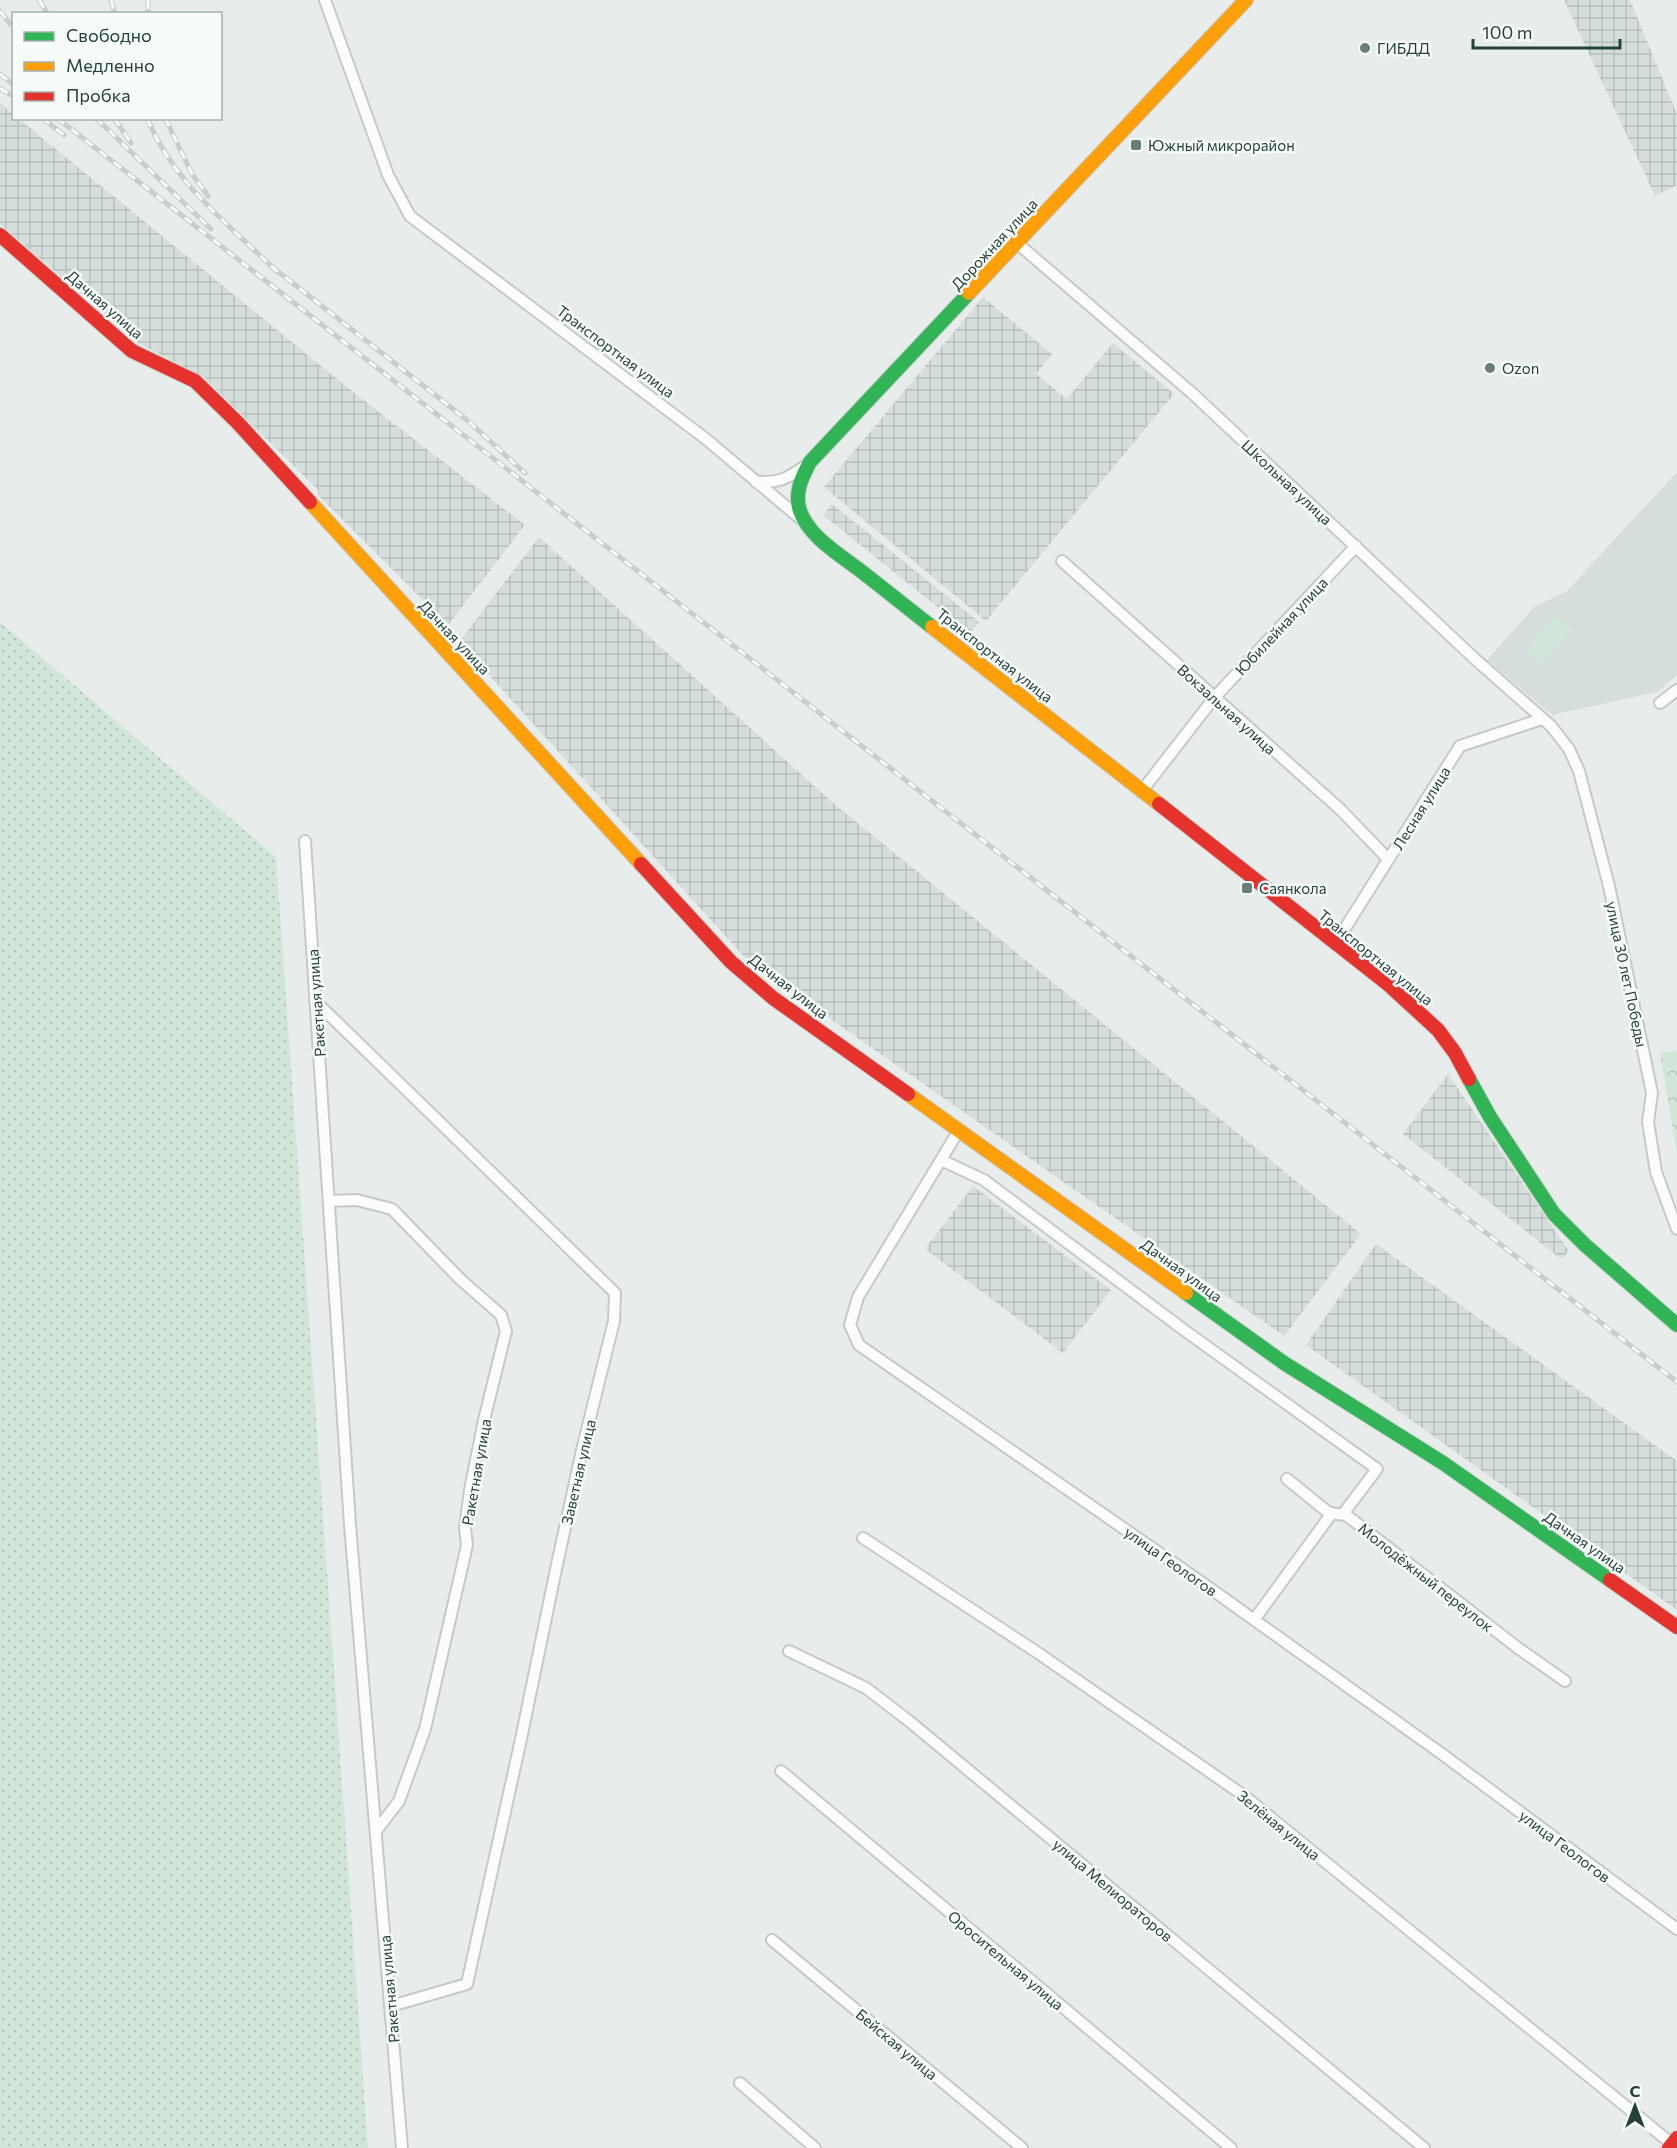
<svg xmlns="http://www.w3.org/2000/svg" width="1677" height="2148" font-family="Commissioner,sans-serif">
	<style>
		.built { fill: #d6dedb }
		.industrial { fill: url(#industrial-grid) }
		.grass { fill: url(#grass-dots) }
		.park { fill: url(#park-crowns) }
		.garden { fill: #d1e6d8 }
		.lines { fill: none; stroke-linecap: round; stroke-linejoin: round }
		.street-casing { stroke: #c5cac8; stroke-width: 14 }
		.fast-casing { stroke: #c3cbc8; stroke-width: 16 }
		.slow-casing { stroke: #c3cbc8; stroke-width: 16 }
		.jam-casing { stroke: #c3cbc8; stroke-width: 16 }
		.street { stroke: #fcfcfc; stroke-width: 10 }
		.fast { stroke: #30b455; stroke-width: 14 }
		.slow { stroke: #ff9f0a; stroke-width: 14 }
		.jam { stroke: #e5322d; stroke-width: 14 }
		.rail-casing { stroke: #c9cdcc; stroke-width: 5 }
		.rail { stroke: #f7fbf9; stroke-width: 3; stroke-dasharray: 9; stroke-linecap: butt }
		.poi-dot { fill: #697e78; stroke: #f7fbf9; stroke-width: 2 }
		.labels { text-anchor: middle; dominant-baseline: central; stroke-width: 5; stroke-linejoin: round; paint-order: stroke }
		.poi-label { font-size: 15px; fill: #24423a; stroke: #f7fbf9; text-anchor: start }
		.street-label { font-size: 15px; fill: #24423a; stroke: #f7fbf9 }
	</style>
	<defs>
		<pattern id="industrial-grid" width="8" height="8" patternUnits="userSpaceOnUse" patternTransform="scale(1.5)"><rect width="8" height="8" fill="#d6dedb"/><path d="M0 4h8M4 0v8" fill="none" stroke="#b8c0bd"/></pattern>
		<pattern id="grass-dots" width="8" height="8" patternUnits="userSpaceOnUse" patternTransform="scale(1.5)"><rect width="8" height="8" fill="#d1e6d8"/><path d="M2 2h.1M6 6h.1" fill="none" stroke="#b3c6ba" stroke-width="1.8" stroke-linecap="round"/></pattern>
		<pattern id="park-crowns" width="20" height="18" patternUnits="userSpaceOnUse" patternTransform="scale(1.5)"><rect width="20" height="18" fill="#d1e6d8"/><path d="M2 6a3 3 0 1 1 6 0M12 15a3 3 0 1 1 6 0" fill="none" stroke="#b3c6ba"/></pattern>
	</defs>
	<rect width="100%" height="100%" fill="#e8edeb"/>
	<path class="built" d="M1677,472V675L1657,692L1552,715L1487,660L1535,606L1566,592Z"/>
	<path class="industrial" d="M1564,0H1630L1677,114V185L1655,196Z
		M0,103L13,114L14,118L19,119L353,392L525,525L448,625L318,495V490L204,377L138,343L0,224Z
		M983,297L1052,354L1036,374L1067,399L1113,343L1174,394L986,621L824,487Z
		M832,504L979,622L970,633L823,515Z
		M539,537L832,802L1361,1234L1284,1336L749,962L459,642Z
		M1448,1074L1569,1251L1561,1259L1403,1134Z
		M973,1186L1111,1290L1063,1353L925,1249Z
		M1376,1244L1677,1461V1610L1306,1345Z"/>
	<path class="grass" d="M0,622L276,857L368,2148H0Z"/>
	<path class="park" d="M1677,1050V1154L1660,1053Z"/>
	<path class="garden" d="M1557,615L1572,629L1540,664L1525,650Z"/>
	<g class="lines">
		<g class="street-casing">
			<path id="street" d="M325,0L388,175L410,216L706,439L802,520
				M1017,243L1192,393L1475,659L1551,726L1569,749L1579,771L1609,886L1652,1093L1648,1122L1656,1172L1677,1229
				M756,482C781,483 788,478 808,464
				M1062,561L1341,810L1388,859
				M1660,703L1677,690
				M1141,792L1214,698L1356,546
				M305,841L350,1525L402,2148
				M1335,944L1460,746L1542,719
				M315,1001L615,1293L614,1321L582,1450L556,1569L521,1739L467,1984L391,2006
				M959,1130L858,1297L850,1325L859,1345L1204,1584L1442,1754L1677,1929
				M941,1160L984,1180L1184,1330L1377,1469L1343,1514
				M329,1201L357,1200L392,1209L460,1279L501,1315L506,1331L484,1420L470,1490L465,1528L467,1545L425,1729L399,1801L376,1831
				M1287,1479L1329,1513L1346,1515L1518,1648L1565,1681
				M863,1538L1038,1653L1243,1795L1672,2144
				M1254,1620L1332,1513
				M789,1651L866,1688L909,1721L1424,2148
				M781,1771L1231,2148
				M772,1940L1022,2148
				M740,2083L815,2148"/>
		</g>
		<g class="fast-casing">
			<path id="fast" d="M932,627C910,610 888,592 866,575C844,557 810,539 800,511C794,493 802,477 810,462L969,293
				M1469,1079L1490,1117L1554,1214L1585,1245L1677,1325
				M1186,1293L1284,1363L1443,1463L1610,1580"/>
		</g>
		<g class="slow-casing">
			<path id="slow" d="M969,293L1246,0
				M310,502L641,864
				M932,627L1159,804
				M908,1094L1186,1293"/>
		</g>
		<g class="jam-casing">
			<path id="jam" d="M0,235L132,351L195,381L238,423L310,502
				M1159,804L1389,985L1438,1030L1455,1053L1469,1079
				M641,864L731,962L773,998L908,1094
				M1610,1580L1677,1627
				M1669,2148L1677,2138"/>
		</g>
		<use href="#street" class="street"/>
		<use href="#fast" class="fast"/>
		<use href="#slow" class="slow"/>
		<use href="#jam" class="jam"/>
		<g class="rail-casing">
			<path id="rail" d="M39,0L48,14
				M111,0L115,14
				M148,0V14
				M0,11L14,29
				M0,74L14,85
				M0,88L14,97
				M42,118L64,135
				M57,118L1677,1382
				M96,118L211,229
				M114,118L131,143
				M147,118C174,184 227,222 276,271
				M165,118L192,174L208,196
				M271,266L467,420L525,473"/>
		</g>
		<use href="#rail" class="rail"/>
	</g>
	<g class="poi-dot">
		<circle cx="1365" cy="48" r="6"/>
		<rect x="1130" y="139" width="12" height="12" rx="3"/>
		<circle cx="1490" cy="368" r="6"/>
		<rect x="1241" y="882" width="12" height="12" rx="3"/>
	</g>
	<g class="labels">
		<g class="poi-label">
			<text x="1377" y="48">ГИБДД</text>
			<text x="1148" y="145">Южный микрорайон</text>
			<text x="1502" y="368">Ozon</text>
			<text x="1259" y="888">Саянкола</text>
		</g>
		<g class="street-label">
			<text transform="translate(994 244) rotate(-47)">Дорожная улица</text>
			<text transform="translate(105 304) rotate(41)">Дачная улица</text>
			<text transform="translate(616 351) rotate(37)">Транспортная улица</text>
			<text transform="translate(1287 482) rotate(43)">Школьная улица</text>
			<text transform="translate(1281 626) rotate(-47)">Юбилейная улица</text>
			<text transform="translate(455 637) rotate(47)">Дачная улица</text>
			<text transform="translate(995 655) rotate(38)">Транспортная улица</text>
			<text transform="translate(1227 709) rotate(42)">Вокзальная улица</text>
			<text transform="translate(1421 808) rotate(-58)">Лесная улица</text>
			<text transform="translate(1376 957) rotate(39)">Транспортная улица</text>
			<text transform="translate(1627 974) rotate(78)">улица 30 лет Победы</text>
			<text transform="translate(789 986) rotate(38)">Дачная улица</text>
			<text transform="translate(316 1003) rotate(-94)">Ракетная улица</text>
			<text transform="translate(1182 1270) rotate(36)">Дачная улица</text>
			<text transform="translate(476 1472) rotate(-80)">Ракетная улица</text>
			<text transform="translate(578 1472) rotate(-77)">Заветная улица</text>
			<text transform="translate(1585 1542) rotate(35)">Дачная улица</text>
			<text transform="translate(1171 1561) rotate(35)">улица Геологов</text>
			<text transform="translate(1426 1577) rotate(38)">Молодёжный переулок</text>
			<text transform="translate(1279 1825) rotate(39)">Зелёная улица</text>
			<text transform="translate(1565 1846) rotate(37)">улица Геологов</text>
			<text transform="translate(1113 1890) rotate(40)">улица Мелиораторов</text>
			<text transform="translate(1006 1960) rotate(40)">Оросительная улица</text>
			<text transform="translate(389 1989) rotate(-95)">Ракетная улица</text>
			<text transform="translate(897 2044) rotate(40)">Бейская улица</text>
		</g>
	</g>
	<rect x="12" y="12" width="210" height="108" fill="#f7fbf9" stroke="#a3b1ad" stroke-width="1.5"/>
	<rect x="24" y="32" width="30" height="9" fill="#30b455" stroke="#a3b1ad" stroke-width="1.5"/>
	<text x="66" y="42" font-size="18" fill="#24423a">Свободно</text>
	<rect x="24" y="62" width="30" height="9" fill="#ff9f0a" stroke="#a3b1ad" stroke-width="1.5"/>
	<text x="66" y="72" font-size="18" fill="#24423a">Медленно</text>
	<rect x="24" y="92" width="30" height="9" fill="#e5322d" stroke="#a3b1ad" stroke-width="1.5"/>
	<text x="66" y="102" font-size="18" fill="#24423a">Пробка</text>
	<g transform="translate(1635 2106)" stroke="#f7fbf9" stroke-width="4.5" paint-order="stroke">
	<path d="M0-4.5L10 22L0 15L-10 22Z" fill="#24423a"/>
	<text y="-9" font-size="16" font-weight="bold" text-anchor="middle" fill="#24423a">С</text>
	</g>
	<path d="M1473 39v9h147v-9" fill="none" stroke="#24423a" stroke-width="3"/>
	<text x="1482" y="39" font-size="18" fill="#24423a" stroke="#f7fbf9" stroke-width="4.5" paint-order="stroke">100 m</text>
</svg>
